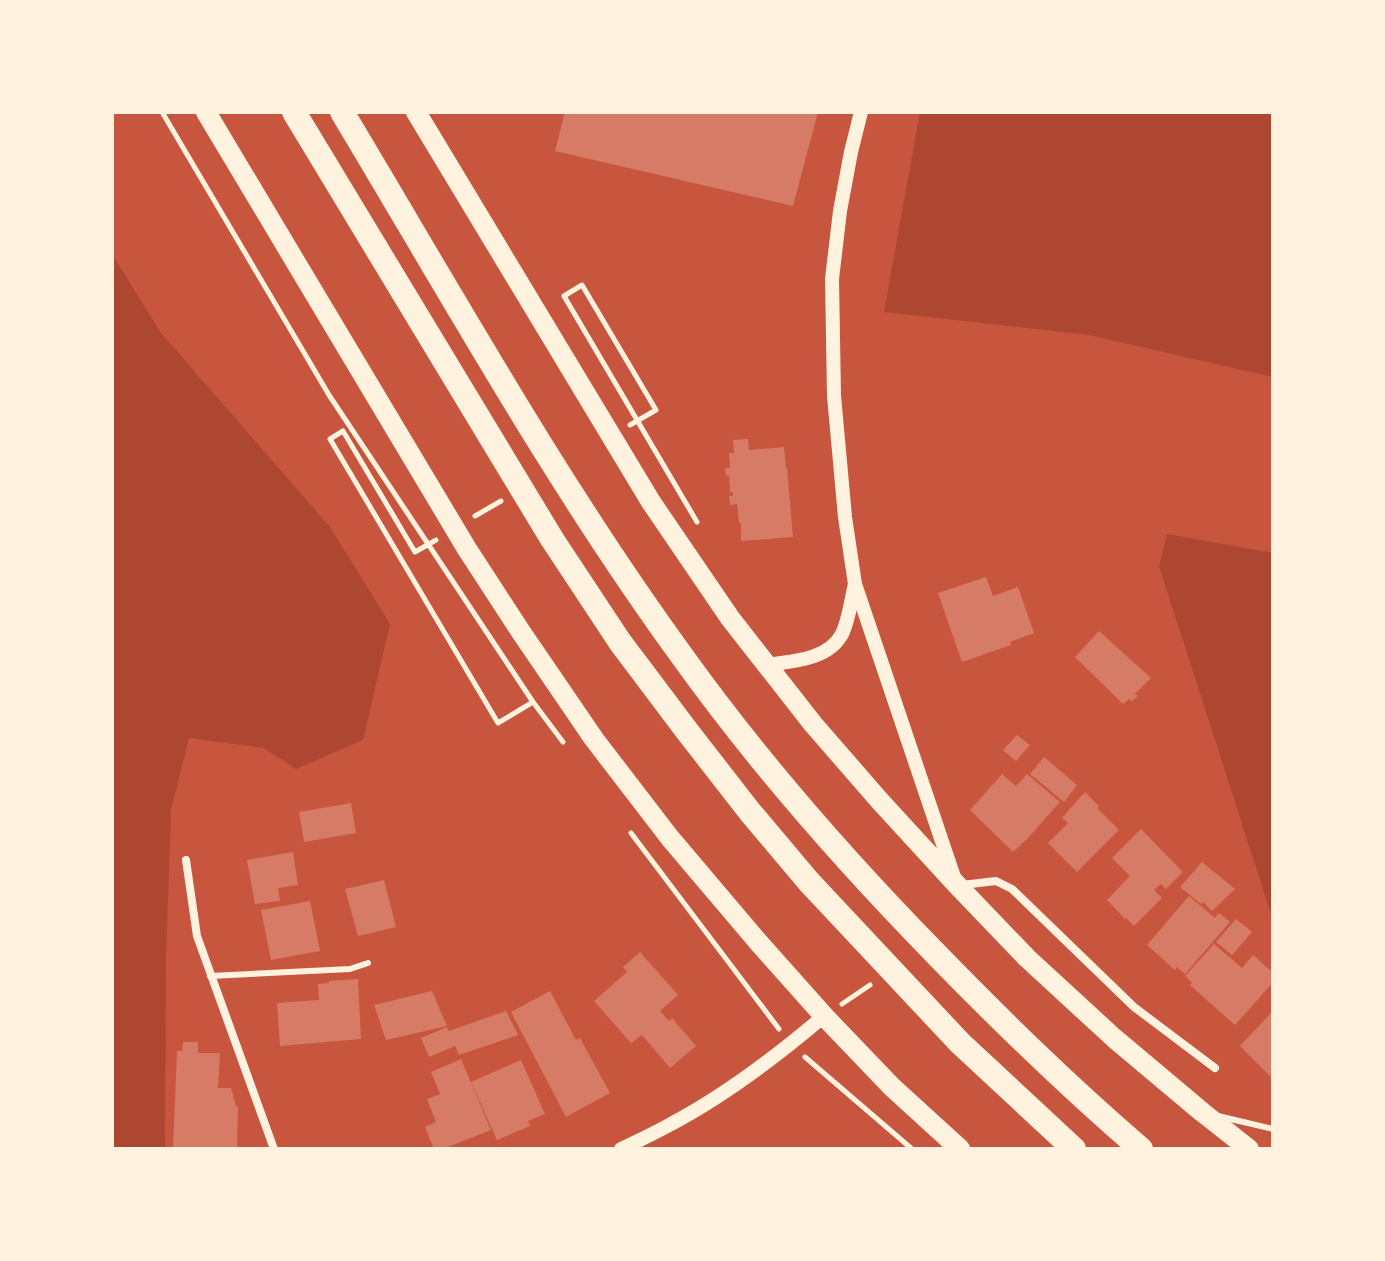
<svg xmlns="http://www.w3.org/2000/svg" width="1385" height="1261" font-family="'Asap Condensed',sans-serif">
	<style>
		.green { fill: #ae4732 }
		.building { fill: #d67c66 }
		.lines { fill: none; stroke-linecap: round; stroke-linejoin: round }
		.path { stroke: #fff3e0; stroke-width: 5 }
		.service { stroke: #fff3e0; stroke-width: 6 }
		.minor { stroke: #fff3e0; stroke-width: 8 }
		.tertiary { stroke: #fff3e0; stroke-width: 14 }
		.primary { stroke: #fff3e0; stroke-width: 20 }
		.motorway { stroke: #fff3e0; stroke-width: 24 }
	</style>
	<rect width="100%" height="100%" fill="#c8553d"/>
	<path class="green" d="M920,112H1273V377L1089,335L884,312Z
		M112,254L161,333L330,527L390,624L363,740L296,769L264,748L189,738L171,810L166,957L165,1149H112Z
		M1167,534L1273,553V920L1159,566Z"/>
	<path class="building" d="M565,112H818L793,206L555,151Z
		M748,439L749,450L784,447L786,468H787L793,537L741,541V524L739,522L737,504L730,505L729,496H733V492H730L729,475L726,476L725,468H730L729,453H734L733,440Z
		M986,577L993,596L1018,587L1034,633L1010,642L1011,645L962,662L938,593Z
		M1099,631L1151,678L1135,694L1138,696L1132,701L1129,699L1123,704L1075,657Z
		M1017,735L1030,745L1016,761L1003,750Z
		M1044,757L1077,785L1064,802L1030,774Z
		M1002,774L1016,786L1027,774L1060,802L1026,840L1013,852L970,810Z
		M1085,792L1099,806L1097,808L1119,830L1077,872L1048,843L1068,823L1062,818Z
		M351,803L356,833L304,842L299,812Z
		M1141,829L1183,872L1166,889L1161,884L1154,890L1162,898L1134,926L1126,918L1125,919L1107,900L1130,876L1112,858Z
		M293,852L298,885L278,888L280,901L255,904L247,860Z
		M1202,862L1235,889L1212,911L1203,902L1201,904L1180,887Z
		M384,880L396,927L358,936L345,889Z
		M1189,896L1215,918L1219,913L1230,922L1185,974L1177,967L1175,970L1147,945Z
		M310,901L320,951L271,960L261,910Z
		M1236,919L1252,932L1232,955L1216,942Z
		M1214,944L1242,968L1253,955L1273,973V982L1235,1025L1190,985L1192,983L1185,976Z
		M640,952L678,995L660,1011L669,1021L672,1018L696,1046L670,1068L642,1035L631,1043L594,1001L627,972L623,967Z
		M358,979L361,1039L280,1046L277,1003L319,1000L318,984L329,983V981Z
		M432,991L447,1026L386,1040L374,1005Z
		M550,991L576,1040L580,1038L610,1093L566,1117L511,1012Z
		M506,1011L518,1035L459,1055L455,1046L429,1057L421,1038L447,1027L449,1031Z
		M1273,1011V1079L1240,1046Z
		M183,1042H198V1053H220L218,1088H231L236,1106H238L237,1149H173L177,1051H182Z
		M461,1059L491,1130L443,1149H434L425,1127L436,1122L427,1099L440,1094L431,1072Z
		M521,1060L545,1114L528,1121L530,1126L497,1140L471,1082Z"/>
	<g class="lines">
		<path class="path" d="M162,112L329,395L533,702L563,742
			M630,425L656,410L582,285L564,296L697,522
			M475,516L501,501
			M436,540L415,552L343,431L330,439L498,723L533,702
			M631,833L779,1029
			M842,1004L870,985
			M805,1057L912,1149"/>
		<path class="service" d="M210,976L350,969L368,963
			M1218,1116L1273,1129"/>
		<path class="minor" d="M186,860L197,936L274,1149
			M962,885L996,881L1012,889L1134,1007L1215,1068"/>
		<path class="tertiary" d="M861,112L851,152L840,211L832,279L834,396L845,517L855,584L954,877
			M767,665C793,661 828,660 842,634C849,620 851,600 855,584
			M621,1149C638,1141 655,1133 671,1124C726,1095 777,1056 824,1016"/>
		<path class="primary" d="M206,112L467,549L521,632L594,739L670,838L759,943L824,1016L892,1087L960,1149
			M416,112L651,502L730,618L813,724L879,800L957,885L1027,958L1114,1038L1202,1112L1249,1149"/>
		<path class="motorway" d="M294,112L552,539L620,642L687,731L750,812L809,882L960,1043L1074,1149
			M342,112C452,295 556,483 682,656C758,762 844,860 935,953C1001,1021 1069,1087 1141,1149"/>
	</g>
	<rect width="1385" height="1261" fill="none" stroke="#fff3e0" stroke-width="228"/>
</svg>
